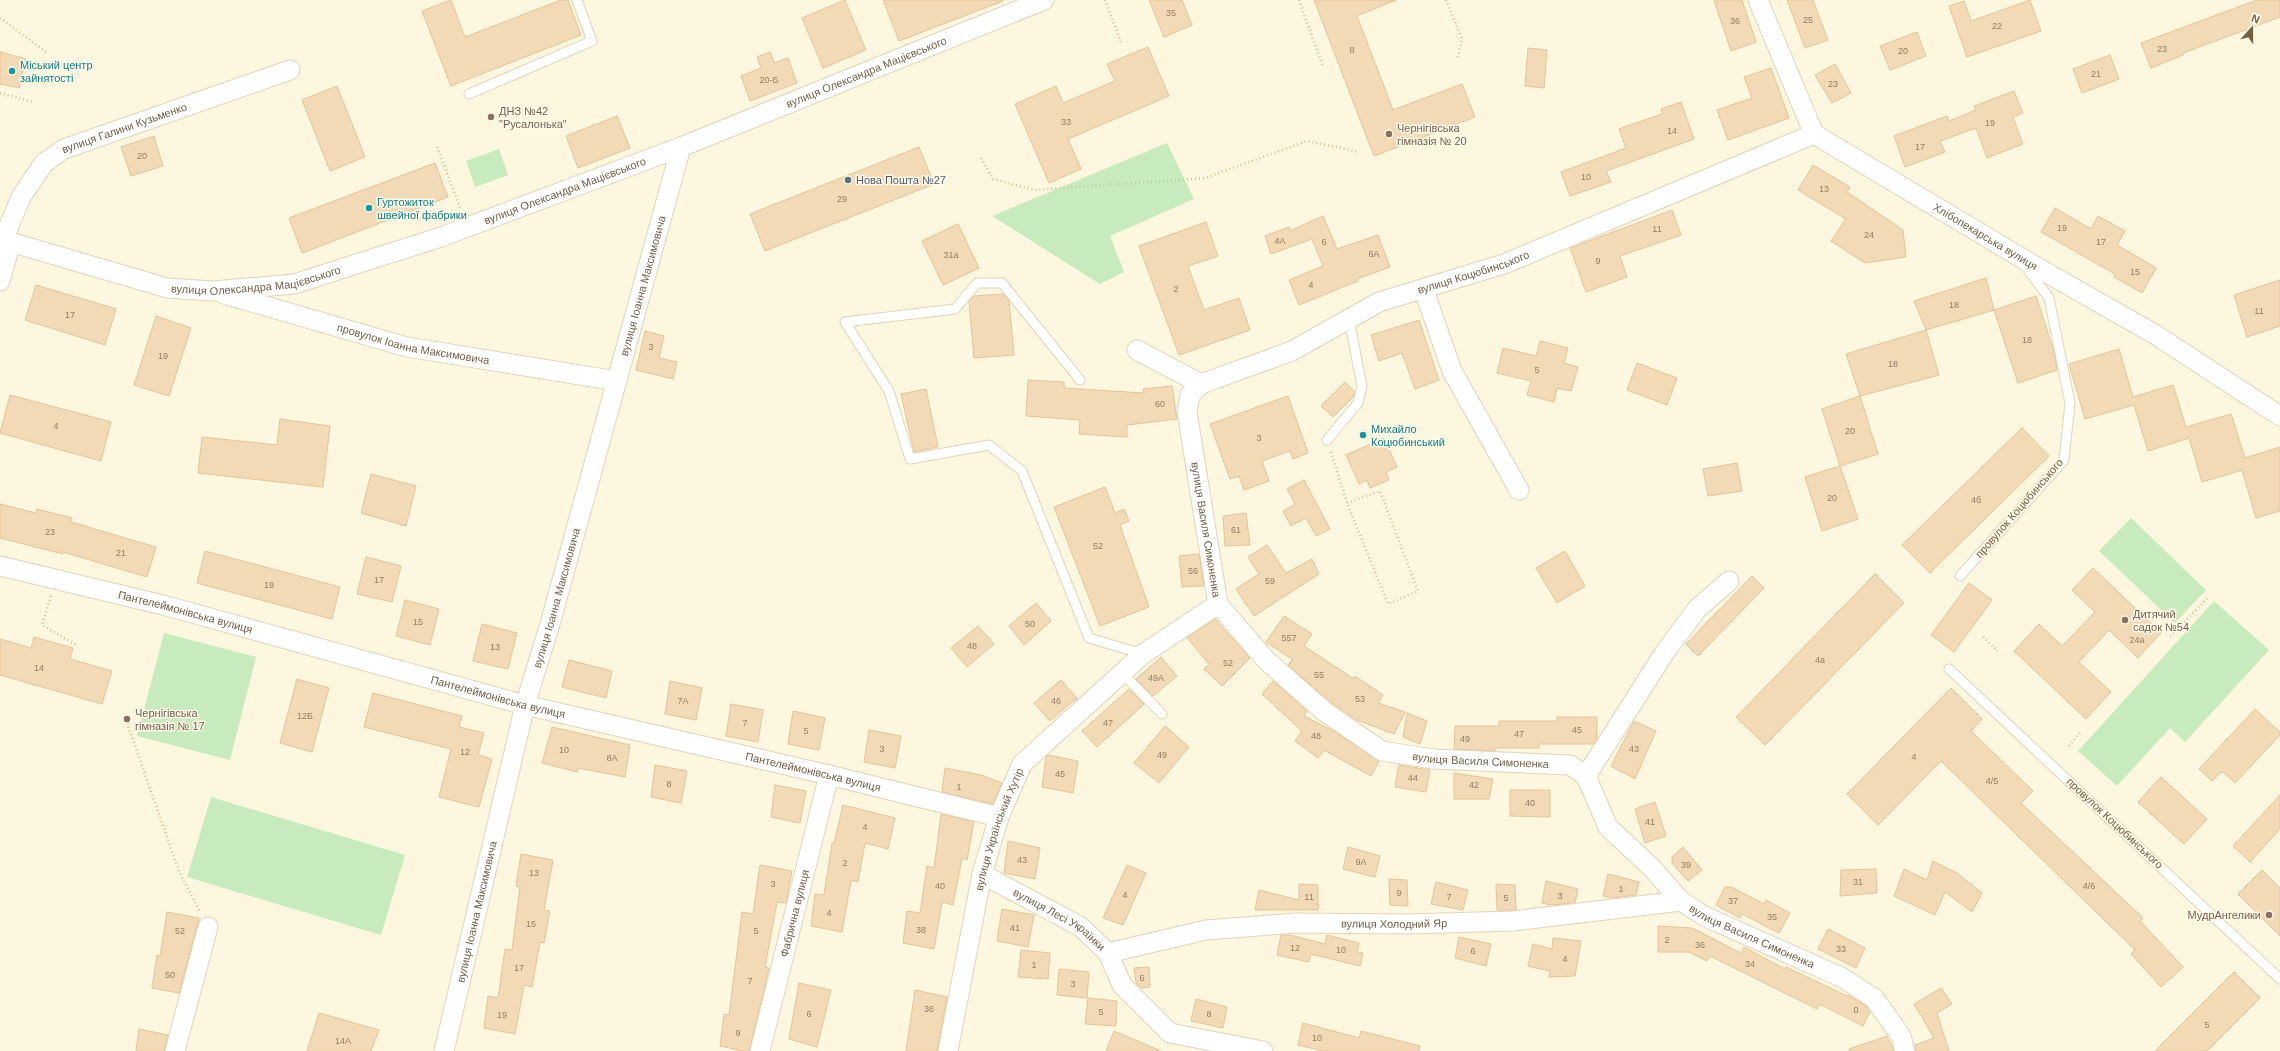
<svg xmlns="http://www.w3.org/2000/svg" width="2280" height="1051" font-family="Helvetica,sans-serif">
	<style>
		.green { fill: #c7eabe }
		.building { fill: #f3dab6; stroke: #e6c496 }
		.lines { fill: none; stroke-linecap: round; stroke-linejoin: round }
		.lane-casing { stroke: #e1d4bb; stroke-width: 11 }
		.street-casing { stroke: #e1d4bb; stroke-width: 21 }
		.path { stroke: #d7be9a; stroke-width: 2.5; stroke-dasharray: 1 3; stroke-linecap: butt }
		.lane { stroke: #fff; stroke-width: 9 }
		.street { stroke: #fff; stroke-width: 19 }
		.culture-dot { fill: #0f9aa8; stroke: #fffae6; stroke-width: 1.5 }
		.education-dot { fill: #8d6e63; stroke: #fffae6; stroke-width: 1.5 }
		.service-dot { fill: #5c6f8a; stroke: #fffae6; stroke-width: 1.5 }
		.labels { text-anchor: middle; dominant-baseline: central; stroke-width: 3; stroke-linejoin: round; paint-order: stroke }
		.number-label { font-size: 9px; fill: #937e62 }
		.culture-label { font-size: 11px; fill: #0d838f; stroke: #fffae6; text-anchor: start }
		.street-label { font-size: 11px; fill: #735f46; stroke: #fffae6 }
		.education-label { font-size: 11px; fill: #785e54; stroke: #fffae6; text-anchor: start }
		.service-label { font-size: 11px; fill: #4e5e75; stroke: #fffae6; text-anchor: start }
	</style>
	<rect width="100%" height="100%" fill="#fdf7df"/>
	<path class="green" d="M1167,143L1194,199L1110,236L1124,272L1100,284L992,216Z
		M499,149L508,175L475,187L466,161Z
		M2131,518L2206,590L2175,623L2099,551Z
		M2214,601L2269,650L2185,742L2170,728L2117,786L2078,751Z
		M164,633L256,657L230,760L137,736Z
		M211,797L405,855L381,935L187,877Z"/>
	<path class="building" d="M451,0L465,37L561,0H568L581,35L451,86L422,11Z
		M845,0L866,50L823,68L802,18Z
		M883,0H1003V1L899,41Z
		M1149,0H1182L1192,25L1164,37Z
		M1314,0H1396L1357,16L1393,110L1462,84L1475,117L1374,156Z
		M1714,0H1742L1756,42L1731,51Z
		M1787,0H1813L1828,40L1805,48Z
		M2030,0L2041,31L1967,57L1949,6L1964,1L1971,21Z
		M2257,0H2280V17L2183,53V55L2151,68L2141,43Z
		M1917,32L1926,56L1890,70L1880,46Z
		M1148,47L1169,96L1068,139L1081,169L1049,183L1015,104L1056,86L1063,103L1115,81L1107,64Z
		M1528,48L1547,50L1544,88L1525,86Z
		M0,52L26,59L19,88L0,84Z
		M770,52L774,63L788,58L797,83L750,101L741,76L761,68L757,57Z
		M2110,55L2119,79L2082,93L2073,69Z
		M1835,64L1851,93L1832,103L1815,75Z
		M1771,68L1789,118L1728,140L1717,110L1752,98L1744,77Z
		M337,86L365,157L330,171L302,100Z
		M2014,91L2023,113L2013,117L2023,144L1987,158L1976,128L1940,141L1945,152L1905,167L1894,136L1947,116L1949,121L1976,110L1974,106Z
		M1681,102L1694,139L1606,171L1611,182L1570,196L1561,172L1626,148L1619,129L1662,114L1661,109Z
		M617,116L630,148L578,168L566,136Z
		M154,136L163,166L131,176L121,147Z
		M919,147L934,184L765,251L750,214Z
		M435,163L448,197L302,253L289,218Z
		M1813,165L1850,187L1847,192L1903,230L1906,257L1865,263L1831,241L1846,219L1798,190Z
		M2055,208L2091,229L2098,216L2125,231L2117,245L2156,268L2142,293L2114,277L2115,274L2041,232Z
		M1672,210L1681,235L1620,256L1627,277L1586,292L1570,248Z
		M1323,216L1337,249L1378,235L1390,267L1357,279L1358,281L1299,305L1289,280L1323,266L1312,239L1271,254L1265,236L1289,227L1290,231Z
		M1206,222L1218,256L1188,266L1204,310L1239,298L1250,330L1179,355L1139,246Z
		M958,224L979,268L943,285L922,241Z
		M1986,278L1994,310L1926,330L1914,301Z
		M2280,280V326L2247,337L2234,295Z
		M36,285L116,309L105,345L25,320Z
		M1003,294L1009,301L1014,355L974,358L969,302L974,296Z
		M2036,296L2054,352L2057,370L2018,383L1994,310Z
		M156,316L191,328L169,396L134,385Z
		M1419,320L1439,380L1415,389L1402,353L1379,361L1371,335Z
		M1926,330L1939,375L1860,396L1846,354Z
		M645,331L664,336L659,358L677,362L673,379L636,370Z
		M1540,341L1568,348L1564,363L1578,367L1571,391L1557,388L1554,402L1527,395L1531,381L1497,373L1503,348L1536,356Z
		M2119,349L2133,397L2173,385L2186,427L2231,414L2245,458L2280,447V511L2256,518L2242,470L2202,482L2189,438L2148,451L2134,405L2085,419L2069,364Z
		M1637,363L1677,378L1667,405L1627,390Z
		M1028,380L1064,382V388L1144,393L1143,389L1172,386L1177,419L1127,425V437L1079,434L1080,420L1026,416Z
		M1345,382L1355,392L1353,397L1333,417L1321,406Z
		M926,389L938,447L914,452L901,394Z
		M10,395L111,422L101,461L0,433Z
		M1288,396L1308,453L1293,459L1290,451L1262,461L1269,481L1244,490L1239,476L1230,479L1210,424Z
		M1860,396L1878,454L1840,466L1822,409Z
		M280,419L330,426L323,487L198,473L202,437L277,445Z
		M2022,428L2049,456L1930,573L1902,545Z
		M1384,438L1397,467L1386,472L1389,480L1370,488L1367,480L1359,484L1346,455Z
		M1737,463L1742,491L1708,496L1703,469Z
		M1840,466L1858,519L1822,531L1805,477Z
		M371,474L416,486L406,526L361,513Z
		M1304,480L1330,529L1316,536L1306,518L1291,526L1283,511L1295,504L1287,489Z
		M1105,487L1115,513L1124,509L1129,521L1120,525L1149,607L1100,626L1054,507Z
		M0,504L36,513L37,509L72,518L71,522L156,547L147,577L63,552V554L0,538Z
		M1246,513L1250,545L1225,546L1223,516Z
		M1267,545L1286,573L1312,559L1319,574L1254,616L1236,589L1259,574L1248,557Z
		M205,551L340,587L332,619L197,583Z
		M1565,551L1585,586L1557,603L1536,568Z
		M1199,554L1204,586L1182,587L1179,556Z
		M366,557L401,566L392,602L357,594Z
		M2093,568L2161,633L2138,658L2109,630L2079,662L2111,692L2086,719L2014,651L2039,624L2062,646L2095,612L2072,590Z
		M1875,574L1904,603L1765,745L1736,717Z
		M1752,576L1764,588L1698,656L1686,644Z
		M1969,583L1992,600L1954,652L1931,635Z
		M405,600L439,609L430,645L396,636Z
		M1036,603L1051,621L1024,645L1009,626Z
		M1284,616L1312,634L1304,646L1354,679L1355,676L1383,695L1378,703L1405,712L1394,734L1357,720L1332,703L1288,665L1293,660L1266,642Z
		M1215,619L1250,658L1222,686L1204,669L1209,664L1187,638Z
		M482,624L517,633L508,669L473,661Z
		M978,626L994,644L967,667L951,648Z
		M34,637L73,648L70,659L112,671L102,704L0,675V639L31,648Z
		M1161,657L1177,676L1153,696L1136,679Z
		M569,660L612,671L606,698L562,687Z
		M297,679L329,688L312,752L280,743Z
		M1061,680L1077,698L1050,721L1034,703Z
		M670,681L702,688L696,720L665,714Z
		M1273,681L1307,711L1304,716L1335,732L1379,761L1371,776L1324,750L1318,758L1295,741L1302,731L1262,694Z
		M1951,688L1982,719L1971,731L2033,791L2021,803L2143,918L2140,921L2183,967L2161,987L2131,954L2135,950L1941,761L1878,825L1847,794Z
		M1129,689L1144,704L1097,747L1082,731Z
		M373,693L462,716L459,727L484,733L478,755L492,759L479,807L439,797L451,749L364,727Z
		M731,704L763,710L758,742L726,736Z
		M2255,709L2280,732V735L2235,783L2222,771L2212,781L2199,769Z
		M793,711L825,718L819,750L788,744Z
		M1407,713L1427,721L1420,744L1403,737Z
		M1557,717H1597V738L1594,744H1539V748H1495V751L1454,749L1455,726H1499V721H1557Z
		M1634,721L1656,731L1635,779L1611,766Z
		M1165,726L1189,747L1159,783L1134,763Z
		M552,727L630,745L625,777L578,768L577,772L542,763Z
		M869,730L901,736L895,768L864,762Z
		M1048,755L1078,761L1073,793L1042,787L1046,757Z
		M655,765L687,771L681,803L651,797Z
		M1399,765L1430,770L1426,792L1395,787Z
		M945,768L981,775L1002,783L993,804L942,792Z
		M1454,773L1493,779L1489,799H1454Z
		M2161,777L2207,819L2184,844L2138,802Z
		M775,785L806,791L800,823L771,817Z
		M1510,790H1550V817L1510,816Z
		M2280,795V829L2250,862L2233,846Z
		M1655,802L1666,836L1645,843L1635,809Z
		M843,805L895,818L888,849L865,843L858,882L851,880L842,932L811,926L815,894L824,895L832,843H834Z
		M941,814L974,822L967,860L962,858L953,905L942,902L934,949L903,943L907,911L920,913L927,866L934,868Z
		M1008,841L1040,848L1035,879L1004,873Z
		M1348,847L1380,856L1375,877L1343,869Z
		M1683,847L1702,870L1688,881L1672,863V857Z
		M521,854L553,860L544,910L550,911L544,943L540,942L532,987L524,985L515,1034L484,1028L488,996L498,998L505,949L512,950L520,887L516,886Z
		M1933,861L1957,873L1982,893L1972,912L1945,892L1935,915L1894,896L1904,869L1927,880Z
		M760,865L792,871L786,903L777,902L765,967L769,968L767,977L749,1051H743L720,1046L724,1014L729,1015L742,912L753,914Z
		M1127,865L1146,873L1123,925L1103,918Z
		M1876,869L1877,893L1840,896L1841,870Z
		M2262,870L2280,888V936L2238,894Z
		M1608,874L1639,882L1636,895L1612,898L1603,896Z
		M1389,879L1407,880L1408,906L1390,905Z
		M1546,881L1578,889L1575,903L1551,905L1542,903Z
		M1436,882L1468,890L1463,910L1431,904Z
		M1299,884L1318,885V904H1315L1319,905L1318,910H1255L1259,890L1299,900Z
		M1496,884L1515,885L1516,910H1497Z
		M1725,887H1731L1764,904L1766,900L1790,913L1779,933L1742,914L1740,918L1716,905Z
		M1002,909L1034,915L1028,947L997,941Z
		M167,912L199,918L179,993L152,988L157,955L160,956Z
		M1658,926L1692,928L1741,953L1744,947L1785,969L1786,967L1847,996L1848,995L1866,1006L1870,1012L1863,1026L1819,1004L1817,1009L1710,956L1707,961L1689,952H1658Z
		M1828,929L1865,948L1856,968L1818,949Z
		M1281,935H1290L1325,944L1327,935L1359,943L1357,952L1363,953L1360,966L1311,954L1309,962L1277,955Z
		M1459,937L1491,944L1486,966L1455,958Z
		M1553,938L1581,941L1575,976L1549,977L1550,971L1528,966L1533,944L1552,949Z
		M1021,950L1050,953L1048,979L1018,977Z
		M1149,967L1150,987L1141,988L1136,983L1134,968Z
		M1059,969L1089,972L1087,998L1057,995Z
		M2234,972L2260,998L2207,1051H2155Z
		M799,983L831,990L817,1047L789,1039Z
		M1941,988L1952,1004L1937,1013L1949,1051H1916L1915,1045L1934,1038L1914,1004Z
		M915,990L947,997L937,1051H906Z
		M1088,998L1117,1001L1116,1026L1085,1024Z
		M1196,999L1227,1007L1223,1028L1191,1021Z
		M319,1013L379,1030L371,1051H307Z
		M1303,1023L1359,1038L1361,1031L1420,1046L1419,1051H1323L1298,1045Z
		M139,1029L168,1035L164,1051H136Z
		M1114,1031L1161,1051H1106Z
		M1887,1036L1894,1051H1849V1049Z"/>
	<g class="lines">
		<g class="lane-casing">
			<path id="lane" d="M469,94L592,41L577,0
				M1080,380L1002,283H977L955,309L845,322L889,391L910,459L989,445L1022,471L1089,638L1143,654
				M1327,440L1358,403L1362,386L1349,319
				M1960,576L2064,460L2070,403L2049,298L2025,266
				M1949,669L2280,979
				M1122,673L1162,714"/>
		</g>
		<g class="street-casing">
			<g id="street">
				<path id="s1" d="M1758,0L1814,134L2040,269L2156,335L2280,416"/>
				<path id="s2" d="M0,239L167,288L213,291L294,284L441,237L681,147L1044,0"/>
				<path id="s3" d="M3,240L21,197L44,163L64,149L290,70"/>
				<path d="M0,281L11,242"/>
				<path d="M1424,290L1452,371L1519,490"/>
				<path id="s4" d="M224,294L407,347L617,381"/>
				<path id="s5" d="M1137,350L1201,384L1292,351L1379,302L1504,264L1814,134"/>
				<path id="s6" d="M1201,384L1190,395L1187,412L1218,604L1266,660L1325,712L1382,751L1433,759L1570,765L1586,776L1608,827L1653,869L1681,901L1706,917L1841,977L1874,998L1901,1036L1905,1051"/>
				<path id="s7" d="M0,566L163,605L525,705L829,775L999,817"/>
				<path d="M1586,776L1665,652L1697,609L1729,581"/>
				<path id="s8" d="M982,874L1081,927L1108,953L1122,985L1170,1033L1263,1051"/>
				<path id="s9" d="M1108,953L1206,930L1296,923L1408,924L1513,921L1681,901"/>
				<path d="M175,1051L208,927"/>
				<path id="s10" d="M444,1051L525,705L550,624L681,147"/>
				<path id="s11" d="M760,1051L829,775"/>
				<path id="s12" d="M948,1051L982,874L999,817L1022,764L1143,654L1218,604"/>
			</g>
		</g>
		<path class="path" d="M1105,0L1121,42
			M1299,0L1323,67
			M1446,0L1462,39L1457,60
			M0,18L46,52
			M0,93L33,102
			M437,147L461,210
			M981,158L993,179L1034,190L1205,178L1307,141L1359,152
			M1331,452L1347,503L1388,604L1418,591L1380,491L1347,503
			M51,596L42,625L78,646
			M2170,636L2209,597
			M1983,637L1998,651
			M127,723L180,874L200,912
			M2069,746L2081,731"/>
		<use href="#lane" class="lane"/>
		<use href="#street" class="street"/>
	</g>
	<g class="culture-dot">
		<circle cx="12" cy="71" r="4"/>
		<circle cx="369" cy="208" r="4"/>
		<circle cx="1363" cy="435" r="4"/>
	</g>
	<g class="education-dot">
		<circle cx="491" cy="117" r="4"/>
		<circle cx="1389" cy="134" r="4"/>
		<circle cx="2125" cy="620" r="4"/>
		<circle cx="127" cy="719" r="4"/>
		<circle cx="2269" cy="915" r="4"/>
	</g>
	<circle class="service-dot" cx="848" cy="180" r="4"/>
	<g class="labels">
		<g class="number-label">
			<text x="1171" y="13">35</text>
			<text x="1808" y="20">25</text>
			<text x="1735" y="21">36</text>
			<text x="1997" y="26">22</text>
			<text x="2162" y="49">23</text>
			<text x="1352" y="50">8</text>
			<text x="1903" y="51">20</text>
			<text x="2096" y="74">21</text>
			<text x="769" y="80">20-Б</text>
			<text x="1833" y="84">23</text>
			<text x="1066" y="122">33</text>
			<text x="1990" y="123">19</text>
			<text x="1672" y="131">14</text>
			<text x="1920" y="147">17</text>
			<text x="142" y="156">20</text>
			<text x="1586" y="177">10</text>
			<text x="1824" y="189">13</text>
			<text x="842" y="199">29</text>
			<text x="2062" y="228">19</text>
			<text x="1657" y="229">11</text>
			<text x="1869" y="235">24</text>
			<text x="1280" y="241">4А</text>
			<text x="1324" y="242">6</text>
			<text x="2101" y="242">17</text>
			<text x="1374" y="254">6А</text>
			<text x="951" y="255">31а</text>
			<text x="1598" y="261">9</text>
			<text x="2135" y="272">15</text>
			<text x="1311" y="285">4</text>
			<text x="1176" y="289">2</text>
			<text x="1954" y="305">18</text>
			<text x="2259" y="311">11</text>
			<text x="70" y="315">17</text>
			<text x="2027" y="340">18</text>
			<text x="651" y="347">3</text>
			<text x="163" y="356">19</text>
			<text x="1893" y="364">18</text>
			<text x="1537" y="370">5</text>
			<text x="1160" y="404">60</text>
			<text x="56" y="426">4</text>
			<text x="1850" y="431">20</text>
			<text x="1259" y="438">3</text>
			<text x="1832" y="498">20</text>
			<text x="1976" y="500">4б</text>
			<text x="1236" y="530">61</text>
			<text x="50" y="532">23</text>
			<text x="1098" y="546">52</text>
			<text x="121" y="553">21</text>
			<text x="1193" y="571">56</text>
			<text x="379" y="580">17</text>
			<text x="1270" y="581">59</text>
			<text x="269" y="585">19</text>
			<text x="418" y="622">15</text>
			<text x="1030" y="624">50</text>
			<text x="1289" y="638">557</text>
			<text x="2137" y="640">24а</text>
			<text x="972" y="646">48</text>
			<text x="495" y="647">13</text>
			<text x="1820" y="660">4а</text>
			<text x="1228" y="663">52</text>
			<text x="39" y="668">14</text>
			<text x="1319" y="675">55</text>
			<text x="1156" y="678">49А</text>
			<text x="1360" y="699">53</text>
			<text x="683" y="701">7А</text>
			<text x="1056" y="701">46</text>
			<text x="305" y="716">12Б</text>
			<text x="745" y="723">7</text>
			<text x="1108" y="723">47</text>
			<text x="1577" y="730">45</text>
			<text x="806" y="731">5</text>
			<text x="1519" y="734">47</text>
			<text x="1316" y="736">48</text>
			<text x="1465" y="739">49</text>
			<text x="882" y="749">3</text>
			<text x="1634" y="749">43</text>
			<text x="564" y="750">10</text>
			<text x="465" y="752">12</text>
			<text x="1162" y="755">49</text>
			<text x="1914" y="757">4</text>
			<text x="612" y="758">8А</text>
			<text x="1060" y="774">45</text>
			<text x="1413" y="778">44</text>
			<text x="1992" y="781">4/5</text>
			<text x="669" y="784">8</text>
			<text x="1474" y="785">42</text>
			<text x="959" y="787">1</text>
			<text x="1530" y="803">40</text>
			<text x="1650" y="822">41</text>
			<text x="865" y="827">4</text>
			<text x="1022" y="860">43</text>
			<text x="1361" y="862">9А</text>
			<text x="845" y="863">2</text>
			<text x="1686" y="865">39</text>
			<text x="534" y="873">13</text>
			<text x="1858" y="882">31</text>
			<text x="773" y="884">3</text>
			<text x="940" y="886">40</text>
			<text x="2089" y="886">4/6</text>
			<text x="1621" y="889">1</text>
			<text x="1399" y="893">9</text>
			<text x="1125" y="895">4</text>
			<text x="1560" y="896">3</text>
			<text x="1309" y="897">11</text>
			<text x="1449" y="897">7</text>
			<text x="1506" y="898">5</text>
			<text x="1733" y="901">37</text>
			<text x="829" y="913">4</text>
			<text x="1772" y="917">35</text>
			<text x="531" y="924">15</text>
			<text x="1015" y="928">41</text>
			<text x="921" y="930">38</text>
			<text x="180" y="931">52</text>
			<text x="756" y="931">5</text>
			<text x="1667" y="940">2</text>
			<text x="1700" y="945">36</text>
			<text x="1295" y="948">12</text>
			<text x="1841" y="949">33</text>
			<text x="1341" y="950">10</text>
			<text x="1473" y="951">6</text>
			<text x="1565" y="959">4</text>
			<text x="1750" y="964">34</text>
			<text x="1034" y="965">1</text>
			<text x="519" y="968">17</text>
			<text x="170" y="975">50</text>
			<text x="1142" y="978">6</text>
			<text x="750" y="981">7</text>
			<text x="1073" y="984">3</text>
			<text x="929" y="1009">36</text>
			<text x="1856" y="1010">0</text>
			<text x="1101" y="1012">5</text>
			<text x="809" y="1014">6</text>
			<text x="1209" y="1014">8</text>
			<text x="502" y="1015">19</text>
			<text x="2207" y="1025">5</text>
			<text x="738" y="1033">9</text>
			<text x="1317" y="1038">10</text>
			<text x="343" y="1041">14А</text>
		</g>
		<g class="culture-label">
			<text x="20" y="65">Міський центр<tspan x="20" dy="13">зайнятості</tspan></text>
			<text x="377" y="202">Гуртожиток<tspan x="377" dy="13">швейної фабрики</tspan></text>
			<text x="1371" y="429">Михайло<tspan x="1371" dy="13">Коцюбинський</tspan></text>
		</g>
		<g class="street-label">
			<text stroke="none"><textPath href="#s2" startOffset="912">вулиця Олександра Мацієвського</textPath></text>
			<text stroke="none"><textPath href="#s3" startOffset="176">вулиця Галини Кузьменко</textPath></text>
			<text stroke="none"><textPath href="#s2" startOffset="588">вулиця Олександра Мацієвського</textPath></text>
			<text stroke="none"><textPath href="#s1" startOffset="345">Хлібопекарська вулиця</textPath></text>
			<text stroke="none"><textPath href="#s5" startOffset="368">вулиця Коцюбинського</textPath></text>
			<text stroke="none"><textPath href="#s2" startOffset="264">вулиця Олександра Мацієвського</textPath></text>
			<text stroke="none"><textPath href="#s10" startOffset="791">вулиця Іоанна Максимовича</textPath></text>
			<text stroke="none"><textPath href="#s4" startOffset="196">провулок Іоанна Максимовича</textPath></text>
			<text transform="translate(2019 508) rotate(-49)">провулок Коцюбинського</text>
			<text stroke="none"><textPath href="#s6" startOffset="152">вулиця Василя Симоненка</textPath></text>
			<text stroke="none"><textPath href="#s10" startOffset="467">вулиця Іоанна Максимовича</textPath></text>
			<text stroke="none"><textPath href="#s7" startOffset="191">Пантелеймонівська вулиця</textPath></text>
			<text stroke="none"><textPath href="#s7" startOffset="515">Пантелеймонівська вулиця</textPath></text>
			<text stroke="none"><textPath href="#s6" startOffset="548">вулиця Василя Симоненка</textPath></text>
			<text stroke="none"><textPath href="#s7" startOffset="839">Пантелеймонівська вулиця</textPath></text>
			<text transform="translate(2115 823) rotate(43)">провулок Коцюбинського</text>
			<text stroke="none"><textPath href="#s12" startOffset="228">вулиця Український Хутір</textPath></text>
			<text stroke="none"><textPath href="#s10" startOffset="143">вулиця Іоанна Максимовича</textPath></text>
			<text stroke="none"><textPath href="#s11" startOffset="142">Фабрична вулиця</textPath></text>
			<text stroke="none"><textPath href="#s8" startOffset="90">вулиця Лесі Українки</textPath></text>
			<text stroke="none"><textPath href="#s9" startOffset="289">вулиця Холодний Яр</textPath></text>
			<text stroke="none"><textPath href="#s6" startOffset="896">вулиця Василя Симоненка</textPath></text>
		</g>
		<g class="education-label">
			<text x="499" y="111">ДНЗ №42<tspan x="499" dy="13">"Русалонька"</tspan></text>
			<text x="1397" y="128">Чернігівська<tspan x="1397" dy="13">гімназія № 20</tspan></text>
			<text x="2133" y="614">Дитячий<tspan x="2133" dy="13">садок №54</tspan></text>
			<text x="135" y="713">Чернігівська<tspan x="135" dy="13">гімназія № 17</tspan></text>
			<text x="2261" y="915" text-anchor="end">МудрАнгелики</text>
		</g>
		<g class="service-label">
			<text x="856" y="180">Нова Пошта №27</text>
		</g>
	</g>
	<g transform="translate(2252 28) rotate(21)" stroke="#fffae6" stroke-width="3" paint-order="stroke">
	<path d="M0-3L7 15L0 10L-7 15Z" fill="#735f46"/>
	<text y="-6" font-size="11" font-weight="bold" text-anchor="middle" fill="#735f46">N</text>
	</g>
</svg>
